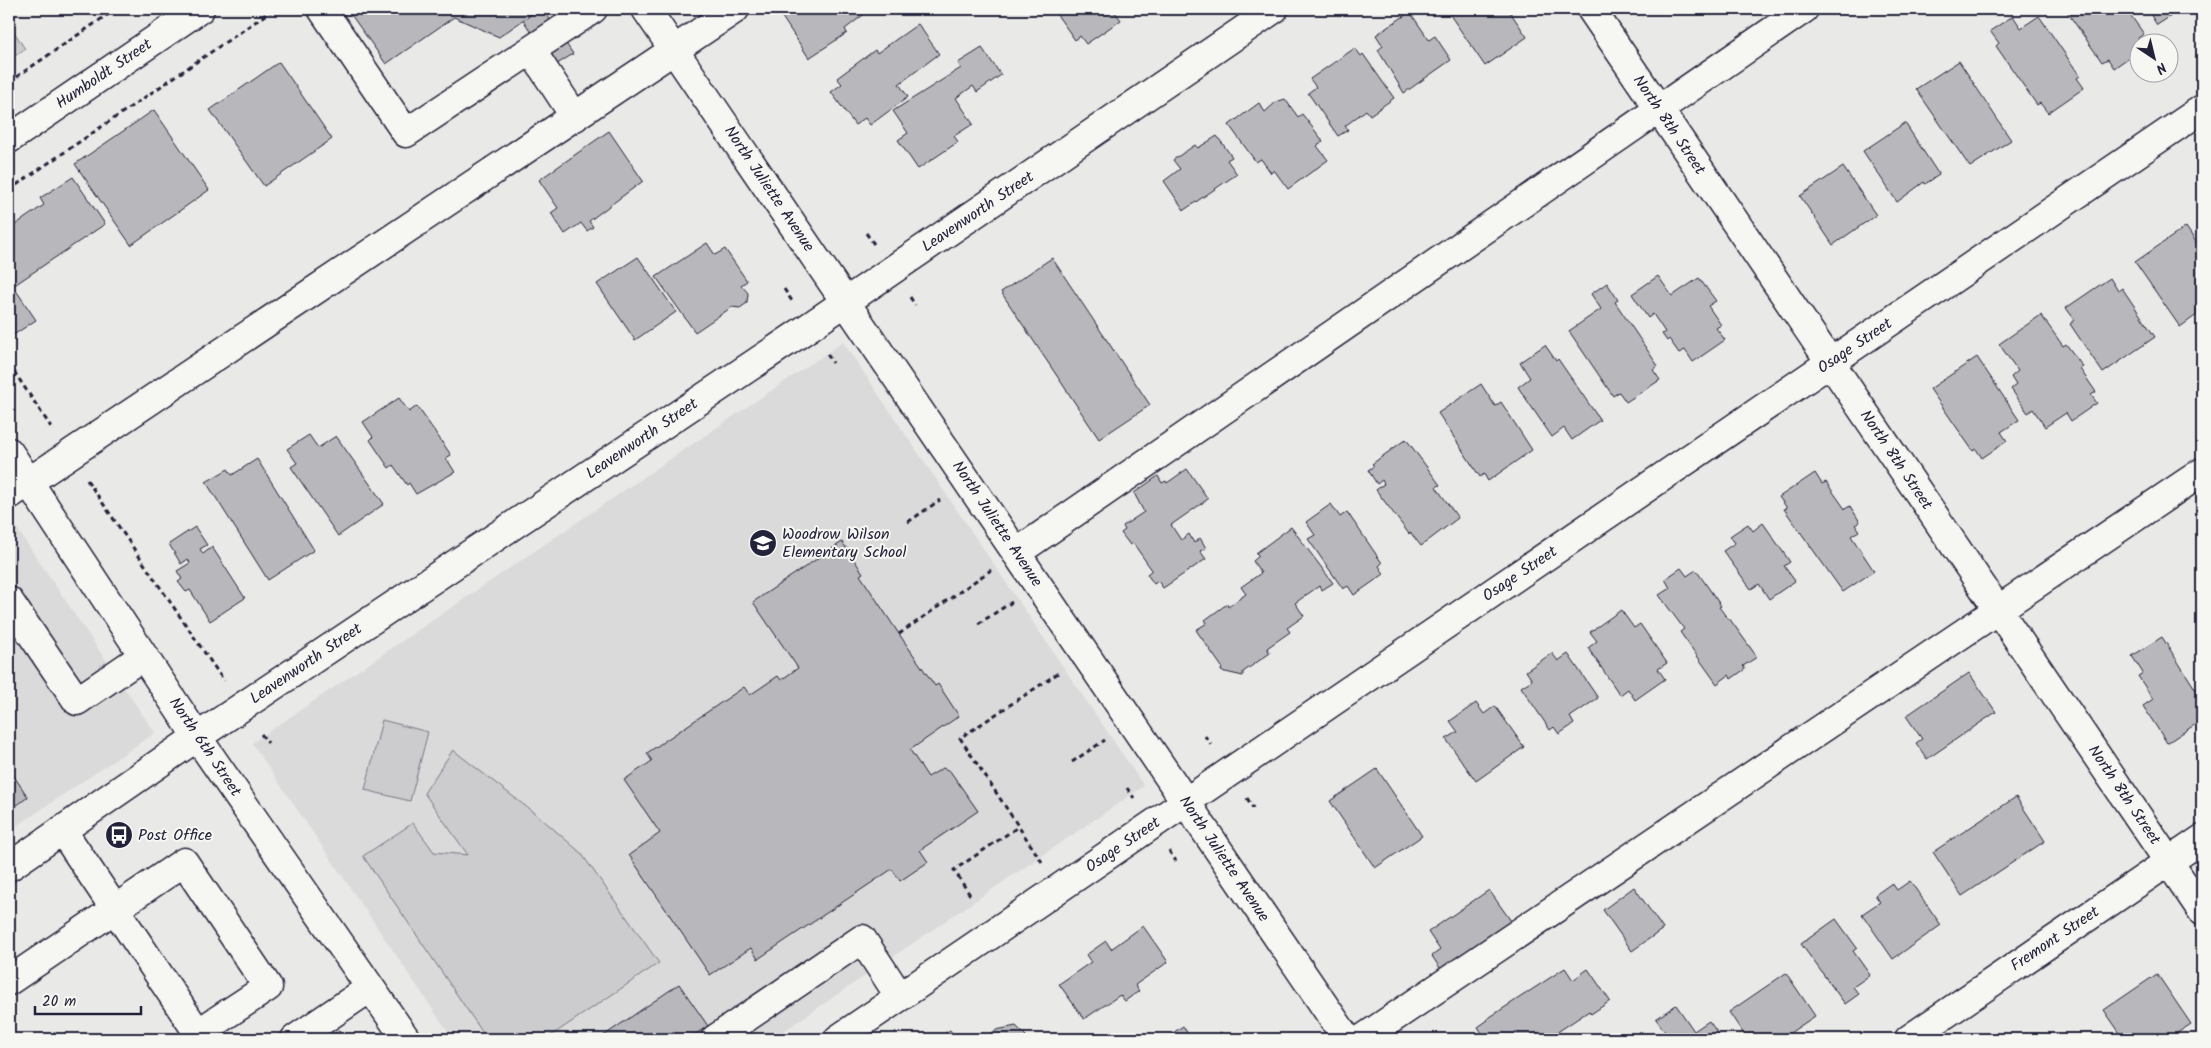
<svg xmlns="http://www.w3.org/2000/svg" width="2211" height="1048" font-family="Kalam,sans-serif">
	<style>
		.built { fill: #dadada }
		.green { fill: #ccccce; stroke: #777784 }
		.building { fill: #b8b8bc; stroke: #22223b }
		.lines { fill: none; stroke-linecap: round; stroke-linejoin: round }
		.minor-casing { stroke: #22223b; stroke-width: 31 }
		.path { stroke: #22223b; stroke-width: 3; stroke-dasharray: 5 4; stroke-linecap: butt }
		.minor { stroke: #f6f6f2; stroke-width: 28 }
		.labels { text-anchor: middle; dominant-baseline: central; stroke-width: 4; stroke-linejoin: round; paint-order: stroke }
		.street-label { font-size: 16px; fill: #22223b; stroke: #f6f6f2 }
		.poi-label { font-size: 16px; fill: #22223b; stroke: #f6f6f2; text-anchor: start }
	</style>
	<rect width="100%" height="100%" fill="#e9e9e7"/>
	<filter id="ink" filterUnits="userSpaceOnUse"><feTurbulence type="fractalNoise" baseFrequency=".02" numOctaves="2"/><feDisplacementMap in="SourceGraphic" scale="10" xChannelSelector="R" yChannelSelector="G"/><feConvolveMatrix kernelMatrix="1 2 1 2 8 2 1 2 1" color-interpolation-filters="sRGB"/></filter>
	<g filter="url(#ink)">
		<path class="built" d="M843,342L1144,786L772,1039H453L252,743Z
			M9,517L155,733L9,831Z"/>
		<path class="green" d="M9,24L25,49L9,60Z
			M382,720L428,732L410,801L365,790Z
			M453,750L542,819L581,853L659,963L546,1039H487L363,856L413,823L434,852L468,855L424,793Z"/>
		<path class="building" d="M347,9H539L499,37L454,17L386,64Z
			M539,9H543L573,54L554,66L523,20Z
			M787,9H865L867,12L845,29L847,33L809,58L780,14Z
			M1053,9H1120L1115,12L1121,20L1086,44L1080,36L1075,40Z
			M1450,9H1508L1527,37L1485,66L1448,12Z
			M2065,9H2126L2144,34L2138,38L2140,42H2138V51L2114,68L2108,59L2102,62Z
			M2147,9H2172L2174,14L2157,25Z
			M1410,12L1429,40L1435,36L1451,60L1404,93L1378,50L1383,46L1376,35Z
			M2013,16L2021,28L2039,16L2080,76L2077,78L2084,88L2048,113L2040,103L2037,105L1996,46L1999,43L1990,31Z
			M918,24L939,54L899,84L908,97L870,125L865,118L855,125L831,92L842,84L837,78L875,50L877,53Z
			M982,48L1001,75L977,92L973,86L956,98L973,124L954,136L958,142L918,169L898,140L908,133L893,111L961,68L958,63Z
			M1355,48L1361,56L1363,54L1394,98L1370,115L1366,110L1345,126L1348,130L1338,136L1308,93L1316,87L1310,79Z
			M1959,61L2011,140L1970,167L1916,89Z
			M279,62L332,139L264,186L210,110Z
			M1285,99L1298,117L1302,114L1323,141L1317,146L1328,160L1288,189L1274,170L1271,173L1261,159L1256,162L1229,125L1259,103L1265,112L1276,102Z
			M154,110L209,190L131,245L75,164Z
			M1905,123L1939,175L1925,184L1924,182L1897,202L1863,151Z
			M609,131L643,181L589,221L593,227L587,231L581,223L565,234L551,213L558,208L539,180Z
			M1217,136L1232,157L1227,160L1237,174L1184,210L1164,181L1180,169L1173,160L1195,145L1198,148Z
			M1843,167L1876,215L1833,245L1800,196Z
			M73,177L105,224L13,286L36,320L9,338V229L44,205L40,198Z
			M2186,227L2202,251V305L2196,310L2198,314L2180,327L2135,262Z
			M707,243L715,255L725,249L747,281L741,285L748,293L747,303L740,308L732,307L695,332L656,277Z
			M638,257L676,312L635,340L597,284Z
			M1052,258L1150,405L1099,439L1001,292Z
			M1658,276L1672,296L1699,278L1716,301L1708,306L1721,325L1716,328L1725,340L1693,362L1685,350L1679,353L1669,339L1667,341L1662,334L1665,332L1653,314L1648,318L1632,294Z
			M2110,278L2118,291L2122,288L2155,337L2103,373L2070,324L2075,320L2066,308Z
			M1607,283L1618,300L1615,302L1658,366L1653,370L1660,380L1626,402L1619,392L1613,396L1569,331L1601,309L1591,294Z
			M2041,315L2063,346L2066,344L2083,367L2080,369L2096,392L2091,395L2097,403L2071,421L2066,413L2045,427L2033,409L2028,413L2011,389L2016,385L2011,377L2018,371L1999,344Z
			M1545,345L1556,361L1558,359L1600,420L1572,440L1564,428L1552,437L1518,387L1530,378L1520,362Z
			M1977,357L2019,420L2001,432L2007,441L1982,458L1976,449L1973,451L1930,389Z
			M1481,384L1495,406L1501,402L1532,450L1488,481L1484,474L1480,477L1438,413Z
			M399,398L409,412L417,406L451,455L446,458L455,472L416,494L409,483L407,485L393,465L389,468L370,440L373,437L363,422Z
			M309,435L318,448L336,436L384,504L338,536L291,467L297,463L287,449Z
			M1406,439L1440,485L1436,487L1458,518L1421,546L1410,532L1409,534L1376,490L1384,484L1382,480L1377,484L1368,470L1374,466L1372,464Z
			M257,459L314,550L268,580L206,482L228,469L232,475Z
			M1187,469L1208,499L1171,525L1181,540L1189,534L1194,543L1200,538L1206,548L1200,551L1206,559L1163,588L1158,581L1154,584L1147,574L1152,570L1133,543L1130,545L1121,533L1125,530L1123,526L1144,512L1134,493L1158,476L1162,483L1166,481L1167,483Z
			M1815,473L1822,484L1826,482L1845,509L1850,506L1860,522L1855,525L1859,531L1851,536L1874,571L1843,592L1784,509L1787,508L1779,497Z
			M1331,504L1340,517L1347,512L1382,563L1379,566L1384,574L1354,595L1348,586L1343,589L1308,539L1315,535L1306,522Z
			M1763,523L1790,562L1784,566L1795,581L1769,599L1759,584L1751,589L1723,551L1735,543L1730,536L1748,524L1753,531Z
			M195,527L207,545L200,549L203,554L212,547L245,598L210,621L190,590L186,592L178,582L182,579L177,571L190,563L188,559L181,564L169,544Z
			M1291,527L1333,583L1322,590L1319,586L1295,603L1304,616L1287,628L1290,632L1267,648L1270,653L1243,672V676L1221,671L1222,667L1196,630L1207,623L1205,620L1227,604L1228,607L1246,594L1241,587L1261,573L1253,561L1259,556L1256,553Z
			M842,542L863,573L860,575L899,634L935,686L938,684L959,716L910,750L928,777L943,768L950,771L978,811L920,850L928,862L900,881L892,869L758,959L751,948L710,975L629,855L660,833L624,780L652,761L647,753L744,687L750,695L778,676L781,680L798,668L753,602Z
			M1681,568L1687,576L1696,570L1721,606L1719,607L1728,619L1729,618L1757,657L1743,666L1745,669L1731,679L1729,675L1717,684L1680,632L1684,629L1659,595L1670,588L1665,579Z
			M1621,610L1634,628L1640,624L1667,663L1658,669L1665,679L1635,700L1628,689L1620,695L1588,648L1597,641L1590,632Z
			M2162,637L2196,690L2201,687L2202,690V720L2167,743L2143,706L2153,699L2138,676L2143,673L2132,656Z
			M1552,653L1558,661L1568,654L1598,698L1570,717L1574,724L1559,734L1554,727L1550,730L1521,687L1532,680L1526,671Z
			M1969,673L1996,712L1927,759L1916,743L1922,739L1906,716Z
			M1476,703L1484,714L1495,706L1524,747L1476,781L1446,739L1458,732L1450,721Z
			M9,769L28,797L9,811Z
			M1377,769L1422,836L1375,868L1330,801Z
			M2016,797L2045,841L1962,896L1933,852Z
			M1910,881L1941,925L1893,959L1862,914L1880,902L1875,895L1892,883L1897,890Z
			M1634,887L1663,929L1632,951L1603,910Z
			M1489,890L1511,921L1444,974L1432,956L1440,950L1428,932Z
			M1836,919L1857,948L1853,951L1870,975L1853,987L1859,994L1845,1004L1801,944Z
			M1143,926L1168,962L1135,985L1139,991L1125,1001L1120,995L1084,1019L1059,984L1091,962L1086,955L1106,941L1111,949Z
			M1565,968L1573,980L1588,969L1610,1001L1591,1014L1589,1011L1547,1039H1486L1478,1027L1488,1020L1487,1019Z
			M1786,973L1815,1016L1781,1039H1747L1729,1012Z
			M2157,974L2191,1024L2168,1039H2124L2104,1010Z
			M679,984L708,1026L688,1039H599Z
			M1676,1005L1694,1031L1709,1021L1722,1039H1670L1656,1019Z
			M1016,1026L1029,1039H983L996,1030Z
			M1183,1026L1191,1039H1171L1170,1035Z
			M339,1030L346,1039H326Z
			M950,1030L956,1039H936Z
			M1221,1032L1226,1039H1211Z"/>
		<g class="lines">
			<g class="minor-casing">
				<path id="minor" d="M322,9L406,133L593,9
					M646,9L1347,1039
					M1591,9L2202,911
					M531,50L575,117
					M9,139L200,9
					M9,452L197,737L406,1039
					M9,495L735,9
					M1016,553L1804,9
					M9,601L77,701L143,656
					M9,867L197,737L809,327L1274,9
					M9,981L184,862L268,987L198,1033C153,965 107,898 62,830
					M295,1039L370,988
					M715,1039L862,939L900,997
					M838,1039L2202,109
					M1362,1039L2202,472
					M1909,1039L2202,839"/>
			</g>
			<path class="path" d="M9,82L116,9
				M9,190L274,9
				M866,233L874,244
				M784,289L792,301
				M910,297L915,305
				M827,354L833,363
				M9,364L51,427
				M87,480L224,681
				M908,522L940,500
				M978,624L1012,602
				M899,634L991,570
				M261,734L268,743
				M1205,736L1211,745
				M1072,762L1105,740
				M1127,788L1134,798
				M1247,798L1253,808
				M1169,851L1176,861
				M1042,862L960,738L1060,672
				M970,895L954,870L1018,827"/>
			<use href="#minor" class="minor"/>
		</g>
	</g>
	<defs>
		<g id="school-disc" transform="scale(1.4375)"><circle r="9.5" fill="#22223b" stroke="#f6f6f2"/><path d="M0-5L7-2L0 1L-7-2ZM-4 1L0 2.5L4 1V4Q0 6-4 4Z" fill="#fff"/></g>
		<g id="bus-disc" transform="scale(1.4375)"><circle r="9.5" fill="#22223b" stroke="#f6f6f2"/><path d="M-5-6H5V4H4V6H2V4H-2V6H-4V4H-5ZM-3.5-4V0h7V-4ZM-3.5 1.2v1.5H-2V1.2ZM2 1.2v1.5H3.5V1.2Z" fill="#fff"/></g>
	</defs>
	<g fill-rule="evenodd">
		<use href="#school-disc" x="763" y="543"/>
		<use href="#bus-disc" x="119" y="835"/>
	</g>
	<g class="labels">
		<g class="street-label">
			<text transform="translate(104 74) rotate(-34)">Humboldt Street</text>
			<text transform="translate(1669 125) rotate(56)">North 8th Street</text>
			<text transform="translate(769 189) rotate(56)">North Juliette Avenue</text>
			<text transform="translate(978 212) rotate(-34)">Leavenworth Street</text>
			<text transform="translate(1855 346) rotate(-34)">Osage Street</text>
			<text transform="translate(642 439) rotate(-34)">Leavenworth Street</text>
			<text transform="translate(1896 460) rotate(56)">North 8th Street</text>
			<text transform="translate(997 524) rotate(56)">North Juliette Avenue</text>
			<text transform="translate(1520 574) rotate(-34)">Osage Street</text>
			<text transform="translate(306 664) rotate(-34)">Leavenworth Street</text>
			<text transform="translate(205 747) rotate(56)">North 6th Street</text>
			<text transform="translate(2124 795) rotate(56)">North 8th Street</text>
			<text transform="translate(1123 845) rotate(-34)">Osage Street</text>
			<text transform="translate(1224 859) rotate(56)">North Juliette Avenue</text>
			<text transform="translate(2055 939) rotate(-34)">Fremont Street</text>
		</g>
		<g class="poi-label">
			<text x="782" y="534">Woodrow Wilson<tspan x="782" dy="18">Elementary School</tspan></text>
			<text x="138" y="835">Post Office</text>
		</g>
	</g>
	<rect width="2211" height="1048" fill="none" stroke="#f6f6f2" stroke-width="30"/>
	<rect x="15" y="15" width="2181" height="1018" fill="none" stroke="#22223b" stroke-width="2" filter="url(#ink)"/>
	<g transform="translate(2154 58) rotate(145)"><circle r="24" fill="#f6f6f2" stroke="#a1a1a9"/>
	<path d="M0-4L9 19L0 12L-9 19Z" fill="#22223b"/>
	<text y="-8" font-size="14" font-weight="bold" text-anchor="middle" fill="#22223b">N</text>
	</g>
	<path d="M35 1006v8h106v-8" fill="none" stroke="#22223b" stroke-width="2.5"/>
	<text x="42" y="1006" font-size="15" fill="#22223b" stroke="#f6f6f2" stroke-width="4" paint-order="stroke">20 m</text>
</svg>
